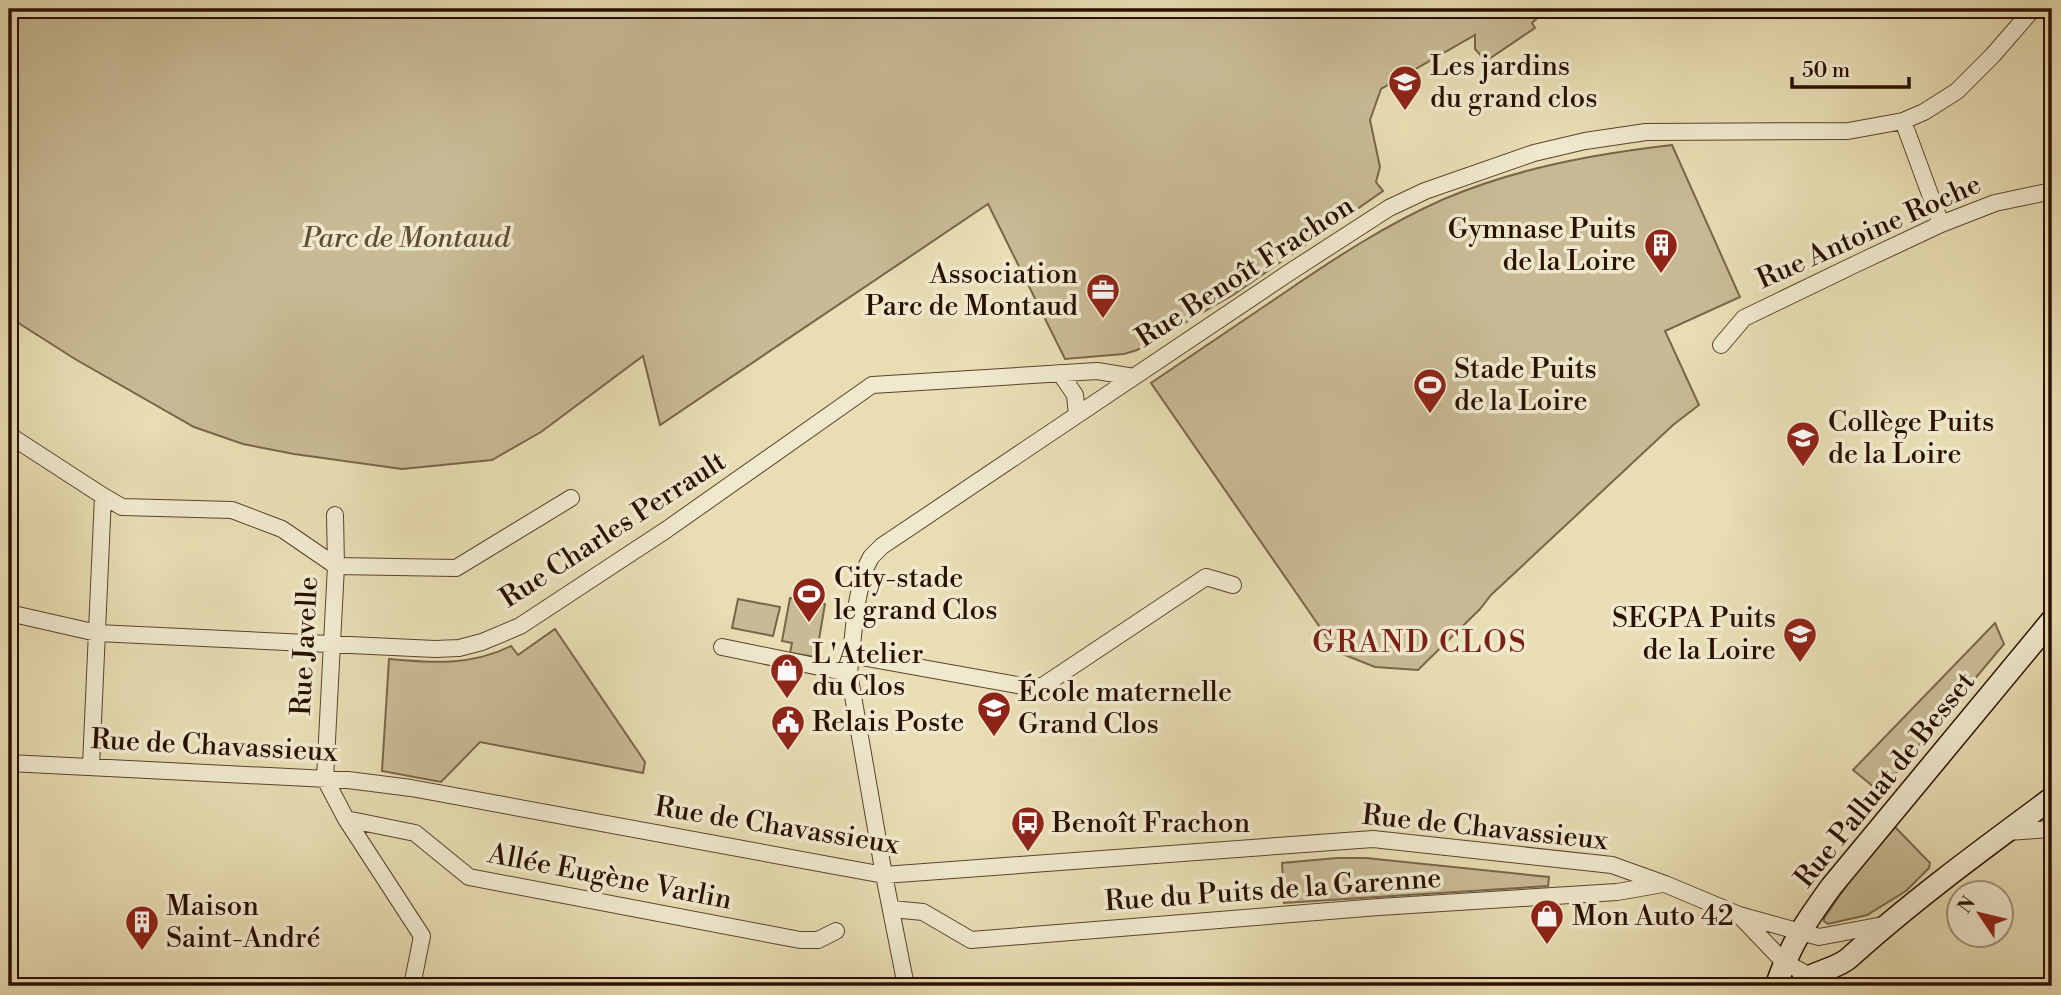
<svg xmlns="http://www.w3.org/2000/svg" width="2061" height="995" font-family="'Libre Bodoni',serif">
	<style>
		.green { fill: #c8ba95; stroke: #79654a; stroke-width: 2 }
		.lines { fill: none; stroke-linecap: round; stroke-linejoin: round }
		.minor-casing { stroke: #5a432d; stroke-width: 18 }
		.secondary-casing { stroke: #2a1000; stroke-width: 24 }
		.minor { stroke: #f0e9ce; stroke-width: 16 }
		.secondary { stroke: #f0e9ce; stroke-width: 21 }
		.labels { text-anchor: middle; dominant-baseline: central; stroke-width: 7; stroke-linejoin: round; paint-order: stroke }
		.poi-label { font-size: 28px; fill: #2a1000; stroke: #f0e9ce; text-anchor: start }
		.street-label { font-size: 28px; fill: #2a1000; stroke: #f0e9ce }
		.park-label { font-size: 28px; font-style: italic; fill: #614c34; stroke: #f0e9ce }
		.neighbourhood-label { font-size: 30px; letter-spacing: 2px; fill: #7a1f14; stroke: #f0e9ce }
	</style>
	<rect width="100%" height="100%" fill="#e8ddb3"/>
	<filter id="stains"><feTurbulence type="fractalNoise" baseFrequency=".00286" numOctaves="4"/><feColorMatrix values="0 0 0 0 .2 0 0 0 0 .09 0 0 0 0 .02 0 0 0 .5 -.17"/></filter>
	<radialGradient id="worn" r=".72"><stop offset=".6" stop-color="#630" stop-opacity="0"/><stop offset="1" stop-color="#630" stop-opacity=".3"/></radialGradient>
	<path class="green" d="M9,9H1547L1532,23L1535,28L1486,61L1475,49V35L1381,89L1370,120L1380,167L1376,182L1383,191L1233,295L1137,350L1124,354L1065,359L988,204L660,425L643,356L541,432L492,460L402,469L294,454L243,444L194,427L75,359L9,317Z
		M1672,145L1740,297L1665,331L1699,405L1673,425L1491,595L1480,609L1418,670L1375,667L1337,652L1151,383C1195,353 1239,323 1284,293C1335,258 1387,224 1444,199C1517,168 1594,154 1672,145Z
		M790,598L825,604L816,657L790,653L792,643L782,641Z
		M738,599L780,607L773,636L732,628Z
		M1995,623L2004,644L1880,792L1853,770Z
		M555,629L645,762L643,773L480,742L441,782L382,771L389,659C432,663 471,666 511,646L518,655Z
		M1895,827L1930,863L1929,868L1906,891L1867,915L1828,924L1824,921V918L1856,872Z
		M1337,858H1366L1549,877L1548,886L1284,903L1282,863Z"/>
	<g class="lines">
		<g class="minor-casing">
			<path id="minor" d="M1903,121L1941,224
				M1721,345L1744,318L1858,263L1941,224L1995,203L2052,191
				M1060,373L1075,395L1077,415
				M9,435L103,496L91,766
				M103,496L122,507L232,510L282,529L336,566L456,568L571,498
				M335,515L336,566L325,779L346,819L422,936L412,986
				M9,613L97,633L435,649L459,648L482,642L520,626L666,530L872,385L1097,371L1134,377
				M722,647L849,673
				M850,655L1034,688L1044,685L1206,577L1233,585
				M9,763L348,780L411,788L884,875L1373,839L1612,865L1665,884L1739,915L1819,937L1883,925
				M346,819L415,833L469,877L800,940H818L836,931
				M2007,832L2052,829
				M892,909L923,912L971,940L1379,907L1617,892L1663,884
				M1739,915L1784,962L1810,976
				M906,986L884,875L849,673L856,608L863,573L871,557L882,546L1290,272L1389,208L1425,191L1534,153L1585,141L1646,132L1848,131L1903,121L1924,112L1957,91L1993,55L2033,9"/>
		</g>
		<g class="secondary-casing">
			<path id="secondary" d="M1776,986C1791,943 1805,923 1831,887L2052,620
				M1799,986C1805,973 1836,970 1849,958C1913,900 1983,849 2052,798"/>
		</g>
		<use href="#minor" class="minor"/>
		<use href="#secondary" class="secondary"/>
	</g>
	<defs>
		<g id="school-pin" transform="scale(1.75)"><path d="M0 17L-7.5 6A9.5 9.5 0 1 1 7.5 6Z" fill="#8f2418" stroke="#f0e9ce"/><path d="M0-5L7-2L0 1L-7-2ZM-4 1L0 2.5L4 1V4Q0 6-4 4Z" fill="#fff"/></g>
		<g id="building-pin" transform="scale(1.75)"><path d="M0 17L-7.5 6A9.5 9.5 0 1 1 7.5 6Z" fill="#8f2418" stroke="#f0e9ce"/><path d="M-4-6H4V6H1V3H-1V6H-4ZM-2.5-4.3h1.7v1.8h-1.7ZM.8-4.3h1.7v1.8H.8ZM-2.5-1h1.7V.8h-1.7ZM.8-1h1.7V.8H.8Z" fill="#fff"/></g>
		<g id="office-pin" transform="scale(1.75)"><path d="M0 17L-7.5 6A9.5 9.5 0 1 1 7.5 6Z" fill="#8f2418" stroke="#f0e9ce"/><path d="M-6-3h4V-5.5h4V-3h4V5H-6ZM-1-4.5V-3h2v-1.5ZM-6 0V1H6V0Z" fill="#fff"/></g>
		<g id="stadium-pin" transform="scale(1.75)"><path d="M0 17L-7.5 6A9.5 9.5 0 1 1 7.5 6Z" fill="#8f2418" stroke="#f0e9ce"/><path d="M0-5a6.5 5 0 1 0 0 10a6.5 5 0 1 0 0-10ZM-3.5-1.8h7v3.6h-7Z" fill="#fff"/></g>
		<g id="shop-pin" transform="scale(1.75)"><path d="M0 17L-7.5 6A9.5 9.5 0 1 1 7.5 6Z" fill="#8f2418" stroke="#f0e9ce"/><path d="M-5-2.5h2.3a2.7 3.5 0 0 1 5.4 0H5L5.5 6h-11ZM-1.5-2.5h3a1.5 2.3 0 0 0-3 0Z" fill="#fff"/></g>
		<g id="civic-pin" transform="scale(1.75)"><path d="M0 17L-7.5 6A9.5 9.5 0 1 1 7.5 6Z" fill="#8f2418" stroke="#f0e9ce"/><path d="M-.6-6.5H3V-4.5H.6V-3L4-1V1h2V6H-6V1h2V-1L-.6-3ZM-1.2 2.5V6h2.4V2.5Z" fill="#fff"/></g>
		<g id="bus-pin" transform="scale(1.75)"><path d="M0 17L-7.5 6A9.5 9.5 0 1 1 7.5 6Z" fill="#8f2418" stroke="#f0e9ce"/><path d="M-5-6H5V4H4V6H2V4H-2V6H-4V4H-5ZM-3.5-4V0h7V-4ZM-3.5 1.2v1.5H-2V1.2ZM2 1.2v1.5H3.5V1.2Z" fill="#fff"/></g>
	</defs>
	<g fill-rule="evenodd">
		<use href="#school-pin" x="1405" y="82"/>
		<use href="#building-pin" x="1661" y="245"/>
		<use href="#office-pin" x="1103" y="290"/>
		<use href="#stadium-pin" x="1430" y="385"/>
		<use href="#school-pin" x="1803" y="438"/>
		<use href="#stadium-pin" x="809" y="594"/>
		<use href="#school-pin" x="1800" y="634"/>
		<use href="#shop-pin" x="787" y="670"/>
		<use href="#school-pin" x="994" y="708"/>
		<use href="#civic-pin" x="788" y="722"/>
		<use href="#bus-pin" x="1028" y="823"/>
		<use href="#shop-pin" x="1547" y="916"/>
		<use href="#building-pin" x="142" y="922"/>
	</g>
	<g class="labels">
		<g class="poi-label">
			<text x="1430" y="66">Les jardins<tspan x="1430" dy="32">du grand clos</tspan></text>
			<text x="1636" y="229" text-anchor="end">Gymnase Puits<tspan x="1636" dy="32">de la Loire</tspan></text>
			<text x="1078" y="274" text-anchor="end">Association<tspan x="1078" dy="32">Parc de Montaud</tspan></text>
			<text x="1454" y="369">Stade Puits<tspan x="1454" dy="32">de la Loire</tspan></text>
			<text x="1828" y="422">Collège Puits<tspan x="1828" dy="32">de la Loire</tspan></text>
			<text x="834" y="578">City-stade<tspan x="834" dy="32">le grand Clos</tspan></text>
			<text x="1776" y="618" text-anchor="end">SEGPA Puits<tspan x="1776" dy="32">de la Loire</tspan></text>
			<text x="812" y="654">L'Atelier<tspan x="812" dy="32">du Clos</tspan></text>
			<text x="1018" y="692">École maternelle<tspan x="1018" dy="32">Grand Clos</tspan></text>
			<text x="812" y="722">Relais Poste</text>
			<text x="1052" y="823">Benoît Frachon</text>
			<text x="166" y="906">Maison<tspan x="166" dy="32">Saint-André</tspan></text>
			<text x="1572" y="916">Mon Auto 42</text>
		</g>
		<g class="street-label">
			<text transform="translate(1869 232) rotate(-24)">Rue Antoine Roche</text>
			<text transform="translate(1245 272) rotate(-33)">Rue Benoît Frachon</text>
			<text transform="translate(613 530) rotate(-33)">Rue Charles Perrault</text>
			<text transform="translate(305 646) rotate(-87)">Rue Javelle</text>
			<text transform="translate(214 746) rotate(3)">Rue de Chavassieux</text>
			<text transform="translate(1885 780) rotate(-51)">Rue Palluat de Besset</text>
			<text transform="translate(777 826) rotate(9)">Rue de Chavassieux</text>
			<text transform="translate(1485 828) rotate(6)">Rue de Chavassieux</text>
			<text transform="translate(610 877) rotate(11)">Allée Eugène Varlin</text>
			<text transform="translate(1273 890) rotate(-4)">Rue du Puits de la Garenne</text>
		</g>
		<g class="park-label">
			<text x="406" y="238">Parc de Montaud</text>
		</g>
		<g class="neighbourhood-label">
			<text x="1420" y="643">GRAND CLOS</text>
		</g>
	</g>
	<rect width="2061" height="995" fill="none" stroke="#e8ddb3" stroke-width="35"/>
	<rect x="10" y="10" width="2040" height="974" fill="none" stroke="#2a1000" stroke-width="3.5"/>
	<rect x="18" y="18" width="2026" height="960" fill="none" stroke="#2a1000" stroke-width="2"/>
	<g transform="translate(1980 914) rotate(305)"><circle r="33" fill="#f0e9ce" stroke="#a1927c" stroke-width="2"/>
	<path d="M0-5L12 26L0 18L-12 26Z" fill="#8f2418"/>
	<text y="-10" font-size="19" font-weight="bold" text-anchor="middle" fill="#2a1000">N</text>
	</g>
	<path d="M1792 77v10h117v-10" fill="none" stroke="#2a1000" stroke-width="3.5"/>
	<text x="1802" y="77" font-size="21" fill="#2a1000" stroke="#f0e9ce" stroke-width="5" paint-order="stroke">50 m</text>
	<rect width="100%" height="100%" filter="url(#stains)"/>
	<rect width="100%" height="100%" fill="url(#worn)"/>
</svg>
